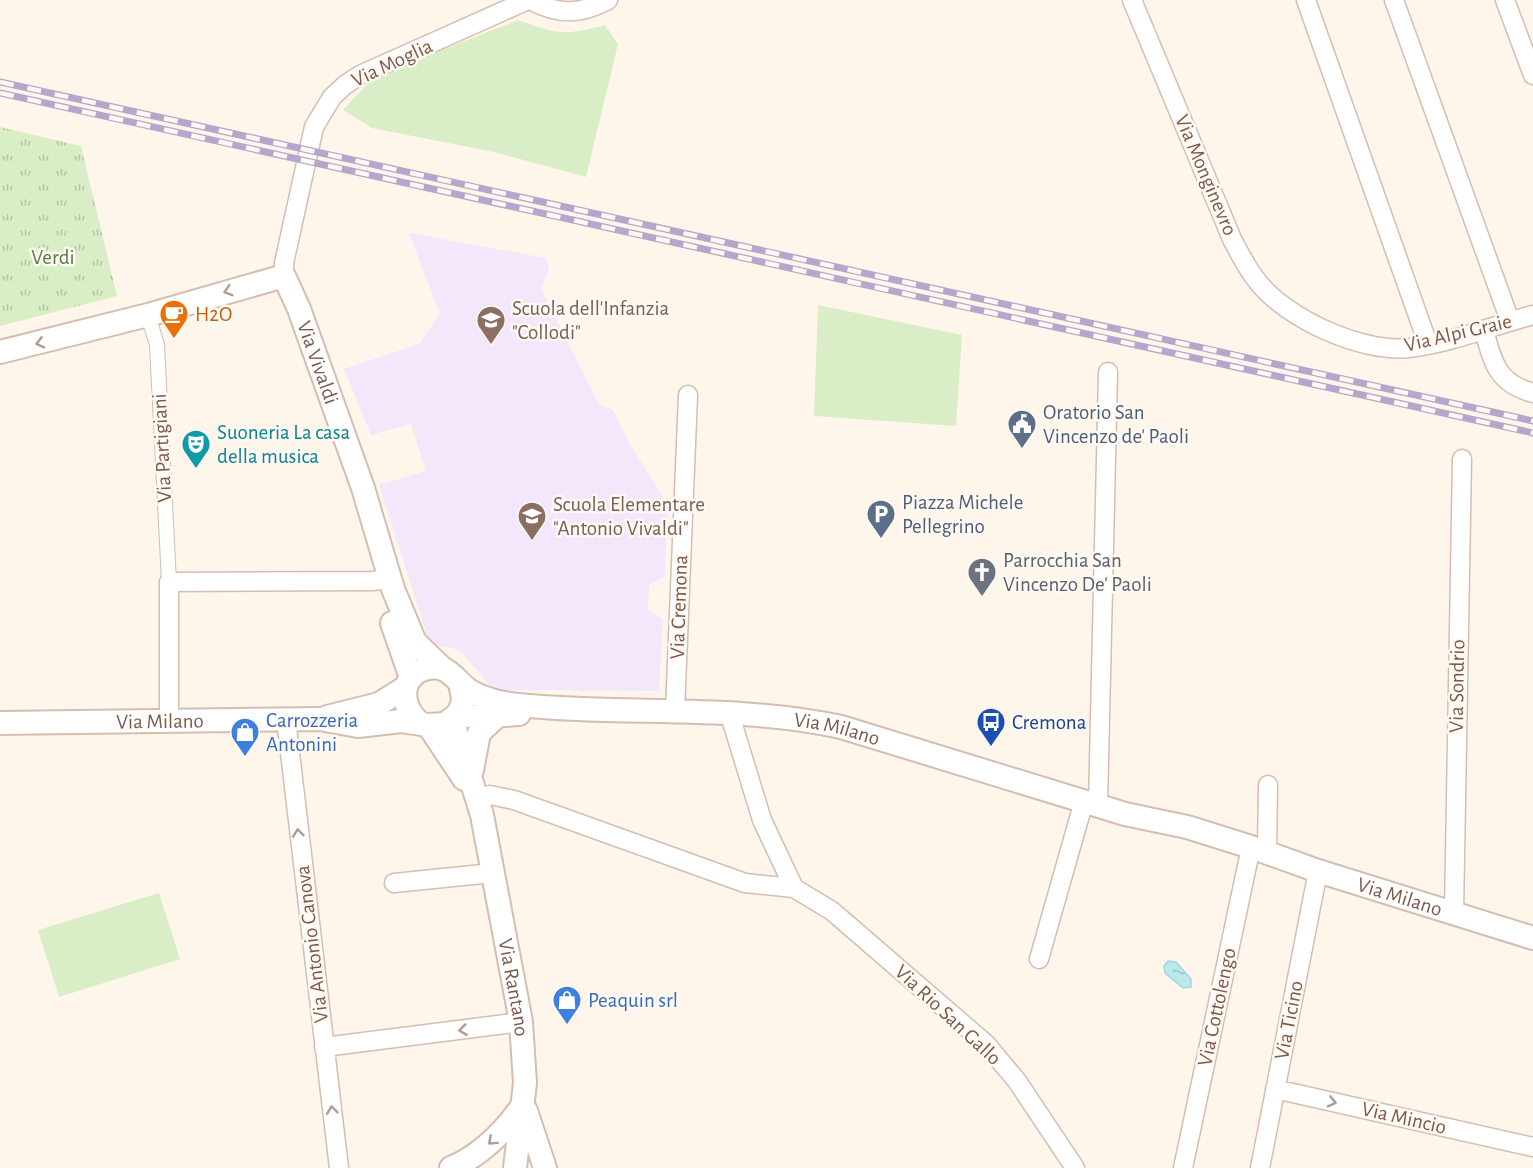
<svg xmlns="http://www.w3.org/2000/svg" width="1533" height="1168" font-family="'Alegreya Sans',sans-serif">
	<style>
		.education { fill: #f2e7fb }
		.grass { fill: #d9eec6 }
		.park { fill: url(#park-tufts) }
		.water { fill: url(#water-ripples); stroke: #a1d8de; stroke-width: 1.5 }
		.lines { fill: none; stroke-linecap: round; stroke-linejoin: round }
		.pedestrian-casing { stroke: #d5beb1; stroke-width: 16 }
		.minor-casing { stroke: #d5beb1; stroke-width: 21 }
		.tertiary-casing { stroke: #d5beb1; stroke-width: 26 }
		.pedestrian { stroke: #fff; stroke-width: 14 }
		.minor { stroke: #fff; stroke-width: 18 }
		.tertiary { stroke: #fff; stroke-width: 22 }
		.rail-casing { stroke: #b7a6cb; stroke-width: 7 }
		.rail { stroke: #fff9f3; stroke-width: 4.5; stroke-dasharray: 14; stroke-linecap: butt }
		.oneway { stroke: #b19b92 }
		.labels { text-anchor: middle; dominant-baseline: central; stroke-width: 5; stroke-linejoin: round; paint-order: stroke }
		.street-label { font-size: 21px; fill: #7d594a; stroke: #fff9f3 }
		.park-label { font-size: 21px; fill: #547d3d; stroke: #fff9f3 }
		.education-label { font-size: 21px; fill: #785e54; stroke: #fff9f3; text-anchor: start }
		.food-label { font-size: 21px; fill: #c56008; stroke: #fff9f3; text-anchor: start }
		.service-label { font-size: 21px; fill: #4e5e75; stroke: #fff9f3; text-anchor: start }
		.culture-label { font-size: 21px; fill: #0d838f; stroke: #fff9f3; text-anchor: start }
		.worship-label { font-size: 21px; fill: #5b616d; stroke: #fff9f3; text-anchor: start }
		.shop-label { font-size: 21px; fill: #366cbe; stroke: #fff9f3; text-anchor: start }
		.transit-label { font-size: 21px; fill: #164399; stroke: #fff9f3; text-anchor: start }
	</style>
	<defs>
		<pattern id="park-tufts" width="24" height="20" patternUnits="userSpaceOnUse" patternTransform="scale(1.5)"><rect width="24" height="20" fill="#d9eec6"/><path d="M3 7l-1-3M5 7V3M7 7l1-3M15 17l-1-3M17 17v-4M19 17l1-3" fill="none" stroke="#b5c4a3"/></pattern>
		<pattern id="water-ripples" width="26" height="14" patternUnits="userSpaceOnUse" patternTransform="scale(1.5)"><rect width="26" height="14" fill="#bce7eb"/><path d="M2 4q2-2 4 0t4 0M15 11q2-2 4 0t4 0" fill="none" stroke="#9ebec0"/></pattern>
	</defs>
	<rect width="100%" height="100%" fill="#fef5eb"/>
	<path class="education" d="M409,233L546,258L549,269L541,289L599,405L613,410L630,444L668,506L665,576L649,585L648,610L663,619L659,691L493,690L462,652L452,648L430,644L379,485L426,471L411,424L371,435L344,369L419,344L440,314Z"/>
	<path class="grass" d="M518,20C555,34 566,36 605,25L618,44L586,177L494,152L372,128L343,110L369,82L396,68Z
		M818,305L962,335L956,426L814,416Z
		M159,893L180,959L59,997L38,930Z"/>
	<path class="park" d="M0,127L81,146L117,296L0,326Z"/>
	<path class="water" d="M1168,961L1176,962L1191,979V987L1183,988L1165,973L1164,966Z"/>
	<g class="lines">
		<g class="pedestrian-casing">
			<path id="pedestrian" d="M148,315L157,345L169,582"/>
		</g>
		<g class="minor-casing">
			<path id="minor" d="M530,0C558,15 580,15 608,0
				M1132,0L1232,239C1240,254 1247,269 1258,282C1287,319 1362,353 1409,348C1451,343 1492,326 1533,315
				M1306,0L1428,344
				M1394,0L1510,321
				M1505,0L1533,75
				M284,276V263L314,127L332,97L345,85L360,75L528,0
				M1484,330C1493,363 1497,383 1533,393
				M675,711L688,395
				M729,712L762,820L794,888L832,911L986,1044L1017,1081L1075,1168
				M286,719L339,1168
				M169,722V582L372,581L390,579
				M476,799L490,795L514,800L745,883L794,888
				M1098,805L1108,372
				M1267,852L1268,785
				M394,883L493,873
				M1454,913L1462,459
				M1039,959L1084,801
				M324,1047L521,1022
				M1275,1089L1533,1147
				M1183,1168L1251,847
				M1260,1168L1318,871"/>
		</g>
		<g class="tertiary-casing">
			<g id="tertiary">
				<path id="s1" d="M0,352L148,315L284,276L299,309L363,488L393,589L415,642L442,668"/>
				<path d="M392,623L411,678"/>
				<path d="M458,714L475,717L519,714"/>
				<path d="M327,717L379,704L406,687"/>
				<path id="s2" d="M452,719L482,815L521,1022L525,1083L515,1168"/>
				<path id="s3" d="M0,723L320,719L358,726L401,721L428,725L445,724L458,714L462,705L463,698L460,683"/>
				<path id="s4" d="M420,723C399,707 399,673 429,668C449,664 456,682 470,691C486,700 500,703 518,705C626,716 734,704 841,727L1125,814L1187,827L1251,847L1318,871L1533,938"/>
				<path d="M428,725L464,779"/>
				<path d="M472,770L479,733L497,716"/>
				<path d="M526,1111L545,1168"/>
				<path d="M451,1168C482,1155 504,1132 523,1105"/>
			</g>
		</g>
		<use href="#pedestrian" class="pedestrian"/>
		<use href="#minor" class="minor"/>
		<use href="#tertiary" class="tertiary"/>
		<g class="rail-casing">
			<path id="rail" d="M0,82L1533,421
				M0,93L1533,433"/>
		</g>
		<use href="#rail" class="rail"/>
	</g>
	<defs><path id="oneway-chevron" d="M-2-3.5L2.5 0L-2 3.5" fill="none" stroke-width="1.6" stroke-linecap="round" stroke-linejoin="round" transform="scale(1.5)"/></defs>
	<g class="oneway">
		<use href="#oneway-chevron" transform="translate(228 291) rotate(163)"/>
		<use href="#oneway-chevron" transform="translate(40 343) rotate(166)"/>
		<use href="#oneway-chevron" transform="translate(298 833) rotate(-97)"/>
		<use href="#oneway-chevron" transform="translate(463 1030) rotate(173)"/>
		<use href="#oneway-chevron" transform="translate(1332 1102) rotate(13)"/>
		<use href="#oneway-chevron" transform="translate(332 1110) rotate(-97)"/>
		<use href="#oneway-chevron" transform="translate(492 1141) rotate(138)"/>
	</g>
	<defs>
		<g id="cafe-pin" transform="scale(1.5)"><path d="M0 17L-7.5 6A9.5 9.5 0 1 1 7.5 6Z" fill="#e8710a" stroke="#fff9f3"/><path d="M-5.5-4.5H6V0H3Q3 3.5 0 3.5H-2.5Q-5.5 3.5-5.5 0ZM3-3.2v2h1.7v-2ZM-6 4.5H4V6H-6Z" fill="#fff"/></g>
		<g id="school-pin" transform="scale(1.5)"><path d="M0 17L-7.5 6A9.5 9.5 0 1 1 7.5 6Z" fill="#8d6e63" stroke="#fff9f3"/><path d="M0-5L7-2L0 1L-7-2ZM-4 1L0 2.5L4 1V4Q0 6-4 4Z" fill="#fff"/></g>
		<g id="civic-pin" transform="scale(1.5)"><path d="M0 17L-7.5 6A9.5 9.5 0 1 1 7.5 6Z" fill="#5c6f8a" stroke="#fff9f3"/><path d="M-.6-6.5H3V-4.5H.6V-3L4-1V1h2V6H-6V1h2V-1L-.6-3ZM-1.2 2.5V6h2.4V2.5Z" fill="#fff"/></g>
		<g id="theatre-pin" transform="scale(1.5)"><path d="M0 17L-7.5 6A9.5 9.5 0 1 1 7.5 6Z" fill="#0f9aa8" stroke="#fff9f3"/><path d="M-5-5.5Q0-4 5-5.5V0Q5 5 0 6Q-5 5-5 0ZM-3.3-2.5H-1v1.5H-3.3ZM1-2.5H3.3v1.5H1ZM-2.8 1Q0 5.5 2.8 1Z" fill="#fff"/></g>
		<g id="parking-pin" transform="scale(1.5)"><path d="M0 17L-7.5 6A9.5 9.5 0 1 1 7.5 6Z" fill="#5c6f8a" stroke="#fff9f3"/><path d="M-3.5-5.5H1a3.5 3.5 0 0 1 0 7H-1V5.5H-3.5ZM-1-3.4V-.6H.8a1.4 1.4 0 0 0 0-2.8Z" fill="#fff"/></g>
		<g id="church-pin" transform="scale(1.5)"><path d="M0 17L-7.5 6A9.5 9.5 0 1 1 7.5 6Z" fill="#6b7280" stroke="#fff9f3"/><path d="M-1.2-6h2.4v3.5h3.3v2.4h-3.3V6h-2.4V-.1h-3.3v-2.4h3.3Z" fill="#fff"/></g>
		<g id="bus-pin" transform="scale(1.5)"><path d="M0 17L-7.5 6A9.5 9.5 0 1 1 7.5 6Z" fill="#1a4fb4" stroke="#fff9f3"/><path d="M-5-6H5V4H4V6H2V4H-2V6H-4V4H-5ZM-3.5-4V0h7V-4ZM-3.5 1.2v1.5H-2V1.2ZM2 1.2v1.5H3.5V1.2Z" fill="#fff"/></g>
		<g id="shop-pin" transform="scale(1.5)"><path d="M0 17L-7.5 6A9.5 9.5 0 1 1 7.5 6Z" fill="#3f7fe0" stroke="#fff9f3"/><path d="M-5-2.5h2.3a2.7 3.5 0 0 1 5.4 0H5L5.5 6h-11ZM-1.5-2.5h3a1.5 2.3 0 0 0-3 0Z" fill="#fff"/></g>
	</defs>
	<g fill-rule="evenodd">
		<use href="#cafe-pin" x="174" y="314"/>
		<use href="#school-pin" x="491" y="320"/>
		<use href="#civic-pin" x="1022" y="424"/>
		<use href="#theatre-pin" x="196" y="444"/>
		<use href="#parking-pin" x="881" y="514"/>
		<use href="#school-pin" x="532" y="516"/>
		<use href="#church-pin" x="982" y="572"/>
		<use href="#bus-pin" x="991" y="722"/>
		<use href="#shop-pin" x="245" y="732"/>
		<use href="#shop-pin" x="567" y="1000"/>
	</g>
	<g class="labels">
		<g class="street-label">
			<text transform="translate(392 63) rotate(-25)">Via Moglia</text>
			<text transform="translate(1206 175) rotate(67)">Via Monginevro</text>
			<text transform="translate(1458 333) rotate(-13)">Via Alpi Graie</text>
			<text stroke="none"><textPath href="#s1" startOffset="387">Via Vivaldi</textPath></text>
			<text transform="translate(162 448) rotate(-93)">Via Partigiani</text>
			<text transform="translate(679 607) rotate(-88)">Via Cremona</text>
			<text transform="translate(1457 686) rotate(-89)">Via Sondrio</text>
			<text stroke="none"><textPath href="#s3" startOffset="160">Via Milano</textPath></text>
			<text stroke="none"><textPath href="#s4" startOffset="492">Via Milano</textPath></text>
			<text stroke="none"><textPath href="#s4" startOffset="1080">Via Milano</textPath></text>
			<text transform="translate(312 944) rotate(-97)">Via Antonio Canova</text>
			<text stroke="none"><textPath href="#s2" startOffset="276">Via Rantano</textPath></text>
			<text transform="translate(1217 1007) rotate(-78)">Via Cottolengo</text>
			<text transform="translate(948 1015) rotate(43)">Via Rio San Gallo</text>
			<text transform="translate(1289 1020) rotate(-79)">Via Ticino</text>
			<text transform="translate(1404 1118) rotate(13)">Via Mincio</text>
		</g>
		<g class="park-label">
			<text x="53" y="257">Verdi</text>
		</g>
		<g class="education-label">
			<text x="512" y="308">Scuola dell'Infanzia<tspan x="512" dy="24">"Collodi"</tspan></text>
			<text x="553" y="504">Scuola Elementare<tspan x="553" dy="24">"Antonio Vivaldi"</tspan></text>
		</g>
		<g class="food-label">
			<text x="195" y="314">H2O</text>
		</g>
		<g class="service-label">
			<text x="1043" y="412">Oratorio San<tspan x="1043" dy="24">Vincenzo de' Paoli</tspan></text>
			<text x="902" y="502">Piazza Michele<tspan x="902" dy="24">Pellegrino</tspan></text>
		</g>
		<g class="culture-label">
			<text x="217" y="432">Suoneria La casa<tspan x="217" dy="24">della musica</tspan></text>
		</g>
		<g class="worship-label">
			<text x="1003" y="560">Parrocchia San<tspan x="1003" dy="24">Vincenzo De' Paoli</tspan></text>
		</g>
		<g class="shop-label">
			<text x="266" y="720">Carrozzeria<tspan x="266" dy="24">Antonini</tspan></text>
			<text x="588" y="1000">Peaquin srl</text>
		</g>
		<g class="transit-label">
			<text x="1012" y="722">Cremona</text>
		</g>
	</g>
</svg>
